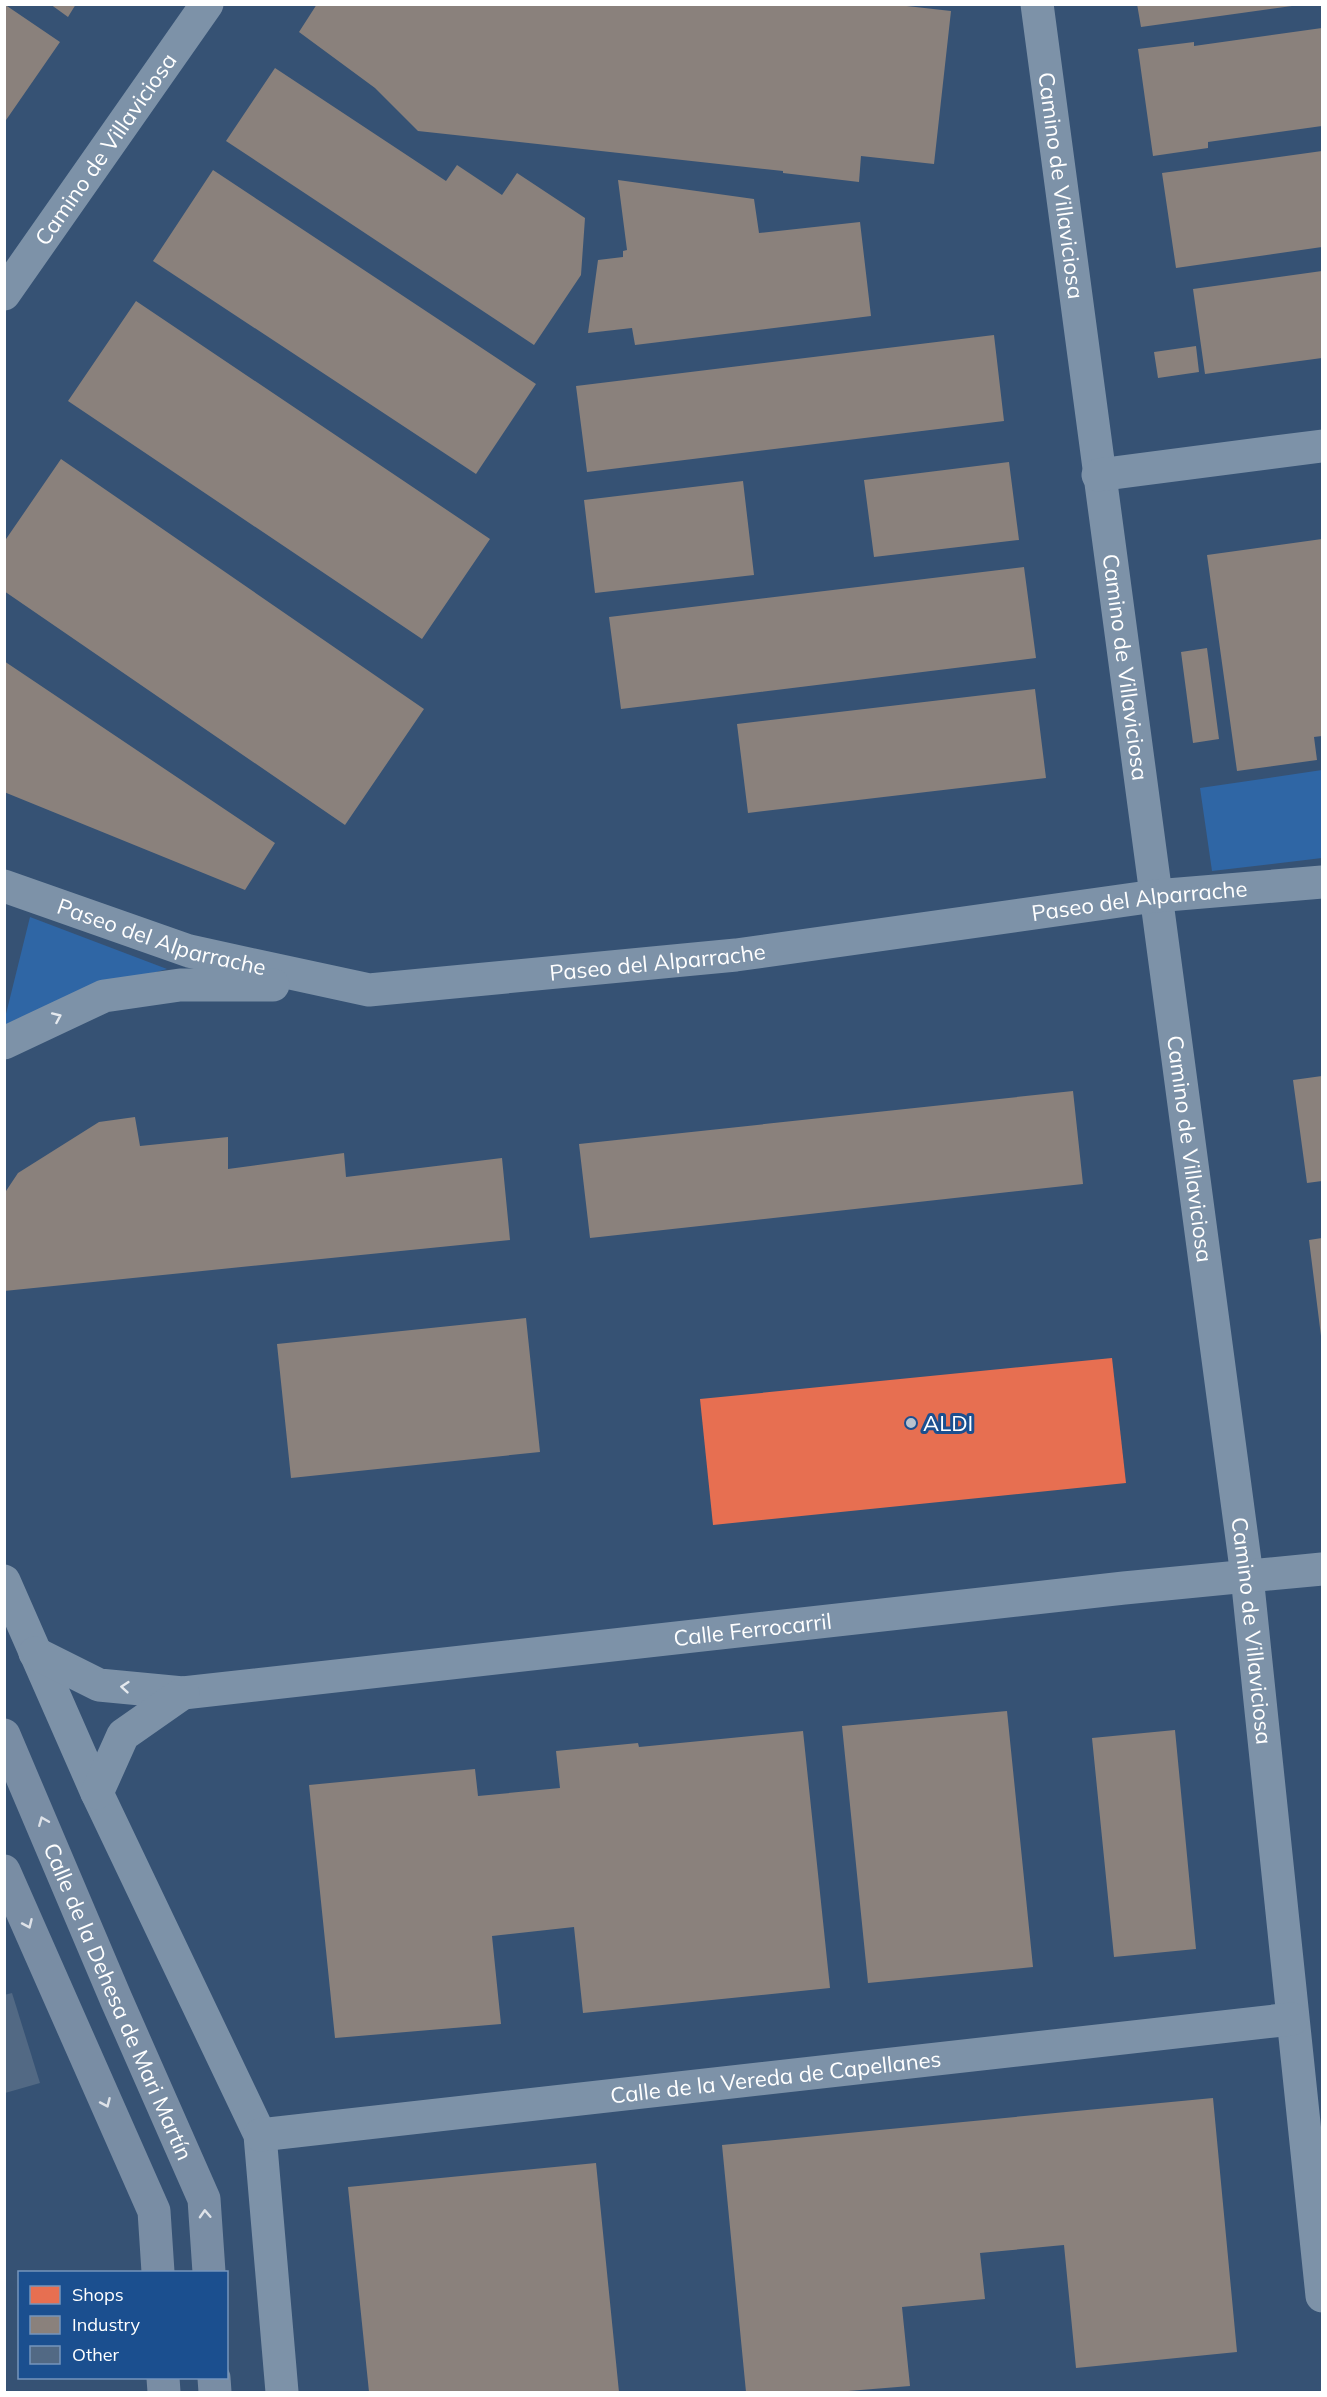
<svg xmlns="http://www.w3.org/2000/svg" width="1327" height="2397" font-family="Mulish,sans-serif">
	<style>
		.green { fill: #2f66a5 }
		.shops { fill: #e76f51 }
		.industry { fill: #8a817c }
		.building { fill: #526984 }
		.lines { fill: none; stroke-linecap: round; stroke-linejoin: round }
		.street { stroke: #7d92a8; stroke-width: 33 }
		.secondary { stroke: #798da4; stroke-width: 33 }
		.oneway { stroke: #e5e9ee }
		.oneway2 { stroke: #dee2e8 }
		.poi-dot { fill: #b9c2ce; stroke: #1b4f8f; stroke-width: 2 }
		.labels { text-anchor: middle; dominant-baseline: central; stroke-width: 6; stroke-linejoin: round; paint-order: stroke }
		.street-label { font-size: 22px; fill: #fff; stroke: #1b4f8f }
		.poi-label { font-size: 22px; fill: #fff; stroke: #1b4f8f; text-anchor: start }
	</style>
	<rect width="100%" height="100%" fill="#365274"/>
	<path class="green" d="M1322,770V858L1212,871L1200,788Z
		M30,917L167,969L71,996L5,1030V1018Z"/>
	<path class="shops" d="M1112,1358L1126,1483L713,1525L700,1399Z"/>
	<path class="industry" d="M4,4L60,42L4,123Z
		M50,4H76L68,17Z
		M317,4H889L951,11L934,164L861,156L859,182L783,173V171L418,131L375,88L299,32Z
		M1137,4H1292V6L1141,27Z
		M1322,28V126L1208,142V148L1153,156L1138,49L1194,42V46Z
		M275,68L446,181L457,165L502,195L517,173L585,218L581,275L534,345L226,141Z
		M1322,151V247L1176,268L1162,173Z
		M213,170L536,384L476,474L153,261Z
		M618,180L754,199L759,233L860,222L871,316L635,345L632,328L588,333L598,260L623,257V251L627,250Z
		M1322,271V358L1205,374L1193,289Z
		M136,301L490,539L422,639L68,401Z
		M994,335L1004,421L587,472L576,386Z
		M1196,346L1199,372L1158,378L1154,352Z
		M61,459L424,709L345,825L4,591V542Z
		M1009,462L1019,540L874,557L864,480Z
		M743,481L754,575L595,593L584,500Z
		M1322,539V736L1314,737L1317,760L1237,771L1207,555Z
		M1024,567L1036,658L621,709L609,617Z
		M1207,648L1219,739L1193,743L1181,652Z
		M4,661L275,843L245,890L4,792Z
		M1035,689L1046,778L748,813L737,724Z
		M1322,1076V1181L1307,1183L1293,1080Z
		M1073,1091L1083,1184L590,1238L579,1144Z
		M135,1117L140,1146L228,1137V1169L344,1153L346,1177L502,1158L510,1240L4,1291V1194L18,1173L99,1122Z
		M1322,1238V1336H1321L1309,1240Z
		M526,1318L540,1452L291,1478L277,1344Z
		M1007,1711L1033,1967L868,1983L842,1726Z
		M1175,1730L1196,1949L1114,1957L1092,1738Z
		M803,1731L830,1988L583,2013L574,1927L492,1936L501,2024L335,2038L309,1785L475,1769L478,1796L560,1788L556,1751L638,1743L639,1747Z
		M1213,2098L1237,2352L1076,2368L1064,2245L980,2253L985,2299L902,2307L910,2386L836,2392H746L722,2145Z
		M596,2163L619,2392H369L348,2187Z"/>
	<path class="building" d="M12,1993L40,2083L5,2093L4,1995Z"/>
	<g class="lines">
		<g class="street">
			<path id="s1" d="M1037,4L1247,1576L1322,2296"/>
			<path id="s2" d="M4,294L207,4"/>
			<path d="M1098,475L1322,446"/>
			<path id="s3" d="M4,886L189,951L369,990L736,955L1155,896L1322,882"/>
			<path d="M4,1043L104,996L180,985H273"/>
			<path d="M4,1581L97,1793L260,2135L282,2392"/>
			<path id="s4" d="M35,1653L99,1685L183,1693L1124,1588L1322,1569"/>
			<path d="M97,1793L123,1735L183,1693"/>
			<path id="s5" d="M260,2135L1292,2019"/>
		</g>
		<g class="secondary">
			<path id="s6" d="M4,1735L116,1999L204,2199L209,2272"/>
			<path d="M4,1871L154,2211L158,2272"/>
			<path d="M163,2378L164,2392"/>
			<path d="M214,2378L215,2392"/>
		</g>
	</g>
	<defs><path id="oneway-chevron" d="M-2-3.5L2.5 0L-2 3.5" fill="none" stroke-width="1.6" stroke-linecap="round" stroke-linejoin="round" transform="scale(1.5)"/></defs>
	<g class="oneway">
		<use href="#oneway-chevron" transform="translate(57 1017) rotate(-24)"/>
		<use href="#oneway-chevron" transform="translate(125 1687) rotate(-175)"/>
	</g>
	<g class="oneway2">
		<use href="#oneway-chevron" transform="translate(43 1821) rotate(-112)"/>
		<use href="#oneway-chevron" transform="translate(28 1924) rotate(66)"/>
		<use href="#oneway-chevron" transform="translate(106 2103) rotate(66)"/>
		<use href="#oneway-chevron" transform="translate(205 2214) rotate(-93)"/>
	</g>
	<circle class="poi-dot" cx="911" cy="1423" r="6"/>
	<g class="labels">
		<g class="street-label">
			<text stroke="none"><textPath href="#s2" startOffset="177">Camino de Villaviciosa</textPath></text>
			<text stroke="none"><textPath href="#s1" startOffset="183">Camino de Villaviciosa</textPath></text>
			<text stroke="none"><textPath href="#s1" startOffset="669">Camino de Villaviciosa</textPath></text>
			<text stroke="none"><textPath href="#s3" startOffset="1156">Paseo del Alparrache</textPath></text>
			<text stroke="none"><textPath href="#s3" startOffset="166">Paseo del Alparrache</textPath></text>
			<text stroke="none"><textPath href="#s3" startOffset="670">Paseo del Alparrache</textPath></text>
			<text stroke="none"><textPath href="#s1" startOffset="1155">Camino de Villaviciosa</textPath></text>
			<text stroke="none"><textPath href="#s4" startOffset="729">Calle Ferrocarril</textPath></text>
			<text stroke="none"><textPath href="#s1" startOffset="1641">Camino de Villaviciosa</textPath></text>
			<text stroke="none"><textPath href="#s6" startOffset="290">Calle de la Dehesa de Mari Martín</textPath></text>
			<text stroke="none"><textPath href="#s5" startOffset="519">Calle de la Vereda de Capellanes</textPath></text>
		</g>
		<g class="poi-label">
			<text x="923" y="1423">ALDI</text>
		</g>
	</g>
	<rect width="1327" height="2397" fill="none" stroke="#ffffff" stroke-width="12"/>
	<rect x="18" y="2271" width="210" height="108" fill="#1b4f8f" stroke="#7695bc" stroke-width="1.5"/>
	<rect x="30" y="2286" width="30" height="18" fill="#e76f51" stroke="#7695bc" stroke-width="1.5"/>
	<text x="72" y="2301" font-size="18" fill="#ffffff">Shops</text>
	<rect x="30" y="2316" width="30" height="18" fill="#8a817c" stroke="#7695bc" stroke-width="1.5"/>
	<text x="72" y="2331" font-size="18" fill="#ffffff">Industry</text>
	<rect x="30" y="2346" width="30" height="18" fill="#526984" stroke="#7695bc" stroke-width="1.5"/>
	<text x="72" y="2361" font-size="18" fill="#ffffff">Other</text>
</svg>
